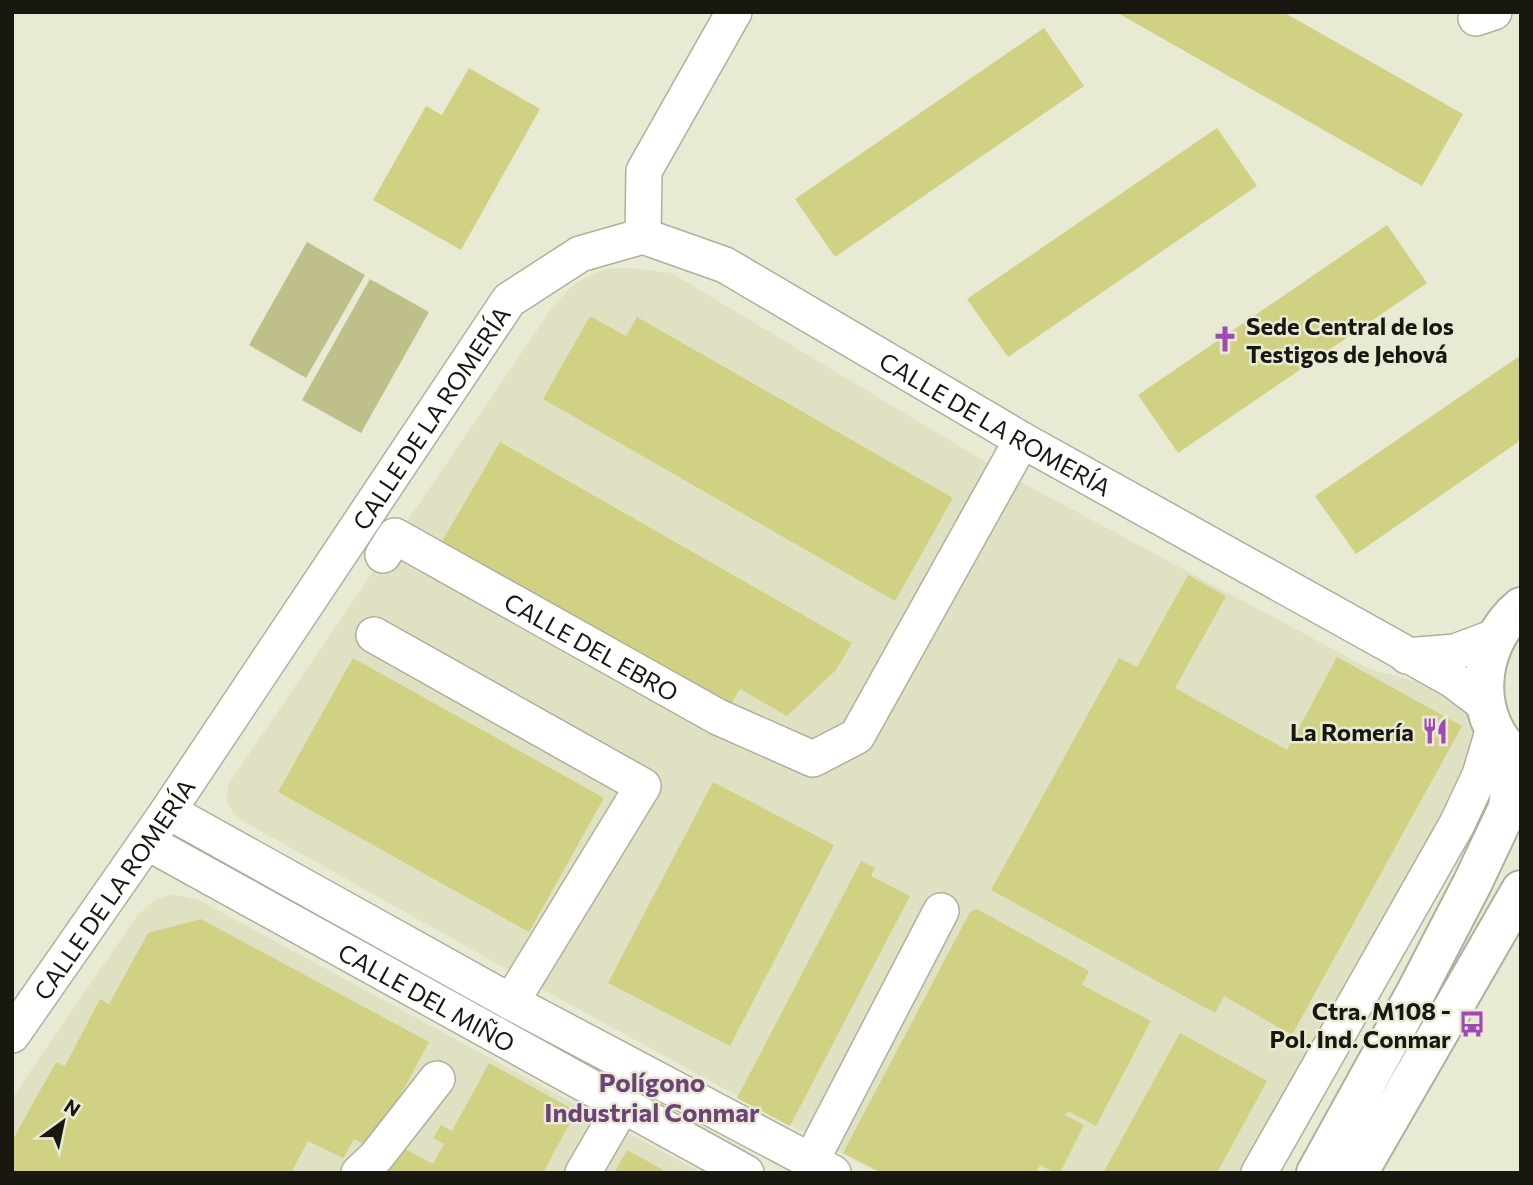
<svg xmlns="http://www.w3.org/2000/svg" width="1533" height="1185" font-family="Commissioner,sans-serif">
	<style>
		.built { fill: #e0e1c3 }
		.green { fill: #bebf89 }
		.building { fill: #d0d182 }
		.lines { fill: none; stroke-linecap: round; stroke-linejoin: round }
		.minor-casing { stroke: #afb09b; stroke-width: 38 }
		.major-casing { stroke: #afb09b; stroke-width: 42 }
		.minor { stroke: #fff; stroke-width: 35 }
		.major { stroke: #fff; stroke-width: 38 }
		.labels { text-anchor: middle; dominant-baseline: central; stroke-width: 5; stroke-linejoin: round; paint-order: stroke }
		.poi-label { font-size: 24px; font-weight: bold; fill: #181810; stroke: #e9ead4; text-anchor: end }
		.street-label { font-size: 24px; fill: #181810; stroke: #e9ead4 }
		.neighbourhood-label { font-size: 26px; font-weight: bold; fill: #6d4278; stroke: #e9ead4 }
	</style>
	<rect width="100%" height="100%" fill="#e9ead4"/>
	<path class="built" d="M632,268L672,273L1004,473L1370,669L1415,681L1440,692L1461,706L1474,724L1481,741L1274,1173H878L533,984L241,820L233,812L226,801L228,785L554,305L575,283L606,269Z
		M173,894L199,900L702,1173H12V1098L137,916L154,900Z"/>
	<path class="green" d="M307,242L365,275L306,378L249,345Z
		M370,279L429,312L361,433L302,400Z"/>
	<path class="building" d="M1116,12H1283L1463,114L1422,186Z
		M1044,28L1084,86L835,257L795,199Z
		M469,68L540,109L461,250L373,200L426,106L442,115Z
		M1217,128L1257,186L1008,357L967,299Z
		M1387,225L1427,283L1178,453L1138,395Z
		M590,316L626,336L637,317L953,498L895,601L543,399Z
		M1521,355V440L1356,554L1315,496Z
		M500,442L852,643L836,670L787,716L740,689L728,710L440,545Z
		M1188,575L1226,596L1175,688L1287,750L1337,657L1462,726L1292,1035L1224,996L1215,1013L991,890L1119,658L1137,667Z
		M353,658L604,798L529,932L278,792Z
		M713,782L834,845L730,1046L608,983Z
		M861,861L875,868L871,876L910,896L790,1126L737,1098Z
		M977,909L1089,971L1082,985L1151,1021L1096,1126L1068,1111L1065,1115L1084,1125L1060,1173H1055L1040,1165L1036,1173H882L843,1153L970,912Z
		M201,919L429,1042L372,1148L354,1139L343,1158L308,1141L291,1173H12V1141L56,1062L65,1066L100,999L109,1004L148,933Z
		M1180,1033L1267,1081L1217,1173H1103Z
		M489,1063L576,1111L543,1173H374L398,1145L433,1164L444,1144L433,1138L441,1125L452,1131Z
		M627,1150L660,1168L668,1173H614Z"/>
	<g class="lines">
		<g class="minor-casing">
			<g id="minor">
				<path d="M1476,18L1494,12"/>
				<path d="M643,236L644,171L734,12"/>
				<path id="s1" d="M383,555L395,536L718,717L813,759L857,736L1022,440"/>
				<path d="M374,635L643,786L511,1002"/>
				<path d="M1407,656L1455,652L1495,637"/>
				<path d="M168,811L511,1002L833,1173"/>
				<path id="s2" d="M147,842L746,1173"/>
				<path id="s3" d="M12,1035L168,811L509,300L580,254L643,236L725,265L1022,440L1453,680L1486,705"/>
				<path d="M811,1161L941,911"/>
				<path d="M359,1173L376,1157L437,1079"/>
				<path d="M583,1173L623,1104"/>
				<path d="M1259,1173L1457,824L1480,775L1494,728"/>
			</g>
		</g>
		<g class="major-casing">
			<path id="major" d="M1521,607C1475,645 1469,723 1521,760
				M1316,1173L1415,994L1472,884L1508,808L1514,755
				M1358,1173L1521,890"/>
		</g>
		<use href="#minor" class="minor"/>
		<use href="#major" class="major"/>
	</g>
	<defs>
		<g id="church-bare" transform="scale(2.1)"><path d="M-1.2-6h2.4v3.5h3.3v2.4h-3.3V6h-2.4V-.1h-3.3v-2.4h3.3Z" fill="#a049b6" stroke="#e9ead4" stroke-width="2.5" paint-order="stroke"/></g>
		<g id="restaurant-bare" transform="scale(2.1)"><path d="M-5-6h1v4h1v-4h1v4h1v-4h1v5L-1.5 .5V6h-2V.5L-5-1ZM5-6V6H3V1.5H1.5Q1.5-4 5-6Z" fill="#a049b6" stroke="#e9ead4" stroke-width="2.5" paint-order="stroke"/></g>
		<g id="bus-bare" transform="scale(2.1)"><path d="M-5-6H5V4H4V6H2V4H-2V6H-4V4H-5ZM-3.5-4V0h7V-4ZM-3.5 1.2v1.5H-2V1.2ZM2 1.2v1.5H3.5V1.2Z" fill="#a049b6" stroke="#e9ead4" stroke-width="2.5" paint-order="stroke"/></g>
	</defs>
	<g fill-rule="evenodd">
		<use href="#church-bare" x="1225" y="339"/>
		<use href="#restaurant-bare" x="1435" y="731"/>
		<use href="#bus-bare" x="1472" y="1024"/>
	</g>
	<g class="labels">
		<g class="poi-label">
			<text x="1246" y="325" text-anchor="start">Sede Central de los<tspan x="1246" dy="28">Testigos de Jehová</tspan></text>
			<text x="1414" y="731">La Romería</text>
			<text x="1451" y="1010">Ctra. M108 -<tspan x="1451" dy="28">Pol. Ind. Conmar</tspan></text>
		</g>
		<g class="street-label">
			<text stroke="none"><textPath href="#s3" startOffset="746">CALLE DE LA ROMERÍA</textPath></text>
			<text stroke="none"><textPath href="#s3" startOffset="1438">CALLE DE LA ROMERÍA</textPath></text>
			<text stroke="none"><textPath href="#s1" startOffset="248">CALLE DEL EBRO</textPath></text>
			<text stroke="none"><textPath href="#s3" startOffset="178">CALLE DE LA ROMERÍA</textPath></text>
			<text stroke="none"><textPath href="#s2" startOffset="320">CALLE DEL MIÑO</textPath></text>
		</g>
		<g class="neighbourhood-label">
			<text x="652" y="1081">Polígono<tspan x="652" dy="30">Industrial Conmar</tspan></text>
		</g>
	</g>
	<rect width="1533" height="1185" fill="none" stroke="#181810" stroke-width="28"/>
	<g transform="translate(63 1122) rotate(33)" stroke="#e9ead4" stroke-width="5" paint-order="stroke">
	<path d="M0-5L12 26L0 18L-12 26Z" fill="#181810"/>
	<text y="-10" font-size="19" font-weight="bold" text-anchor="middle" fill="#181810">N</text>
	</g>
</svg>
